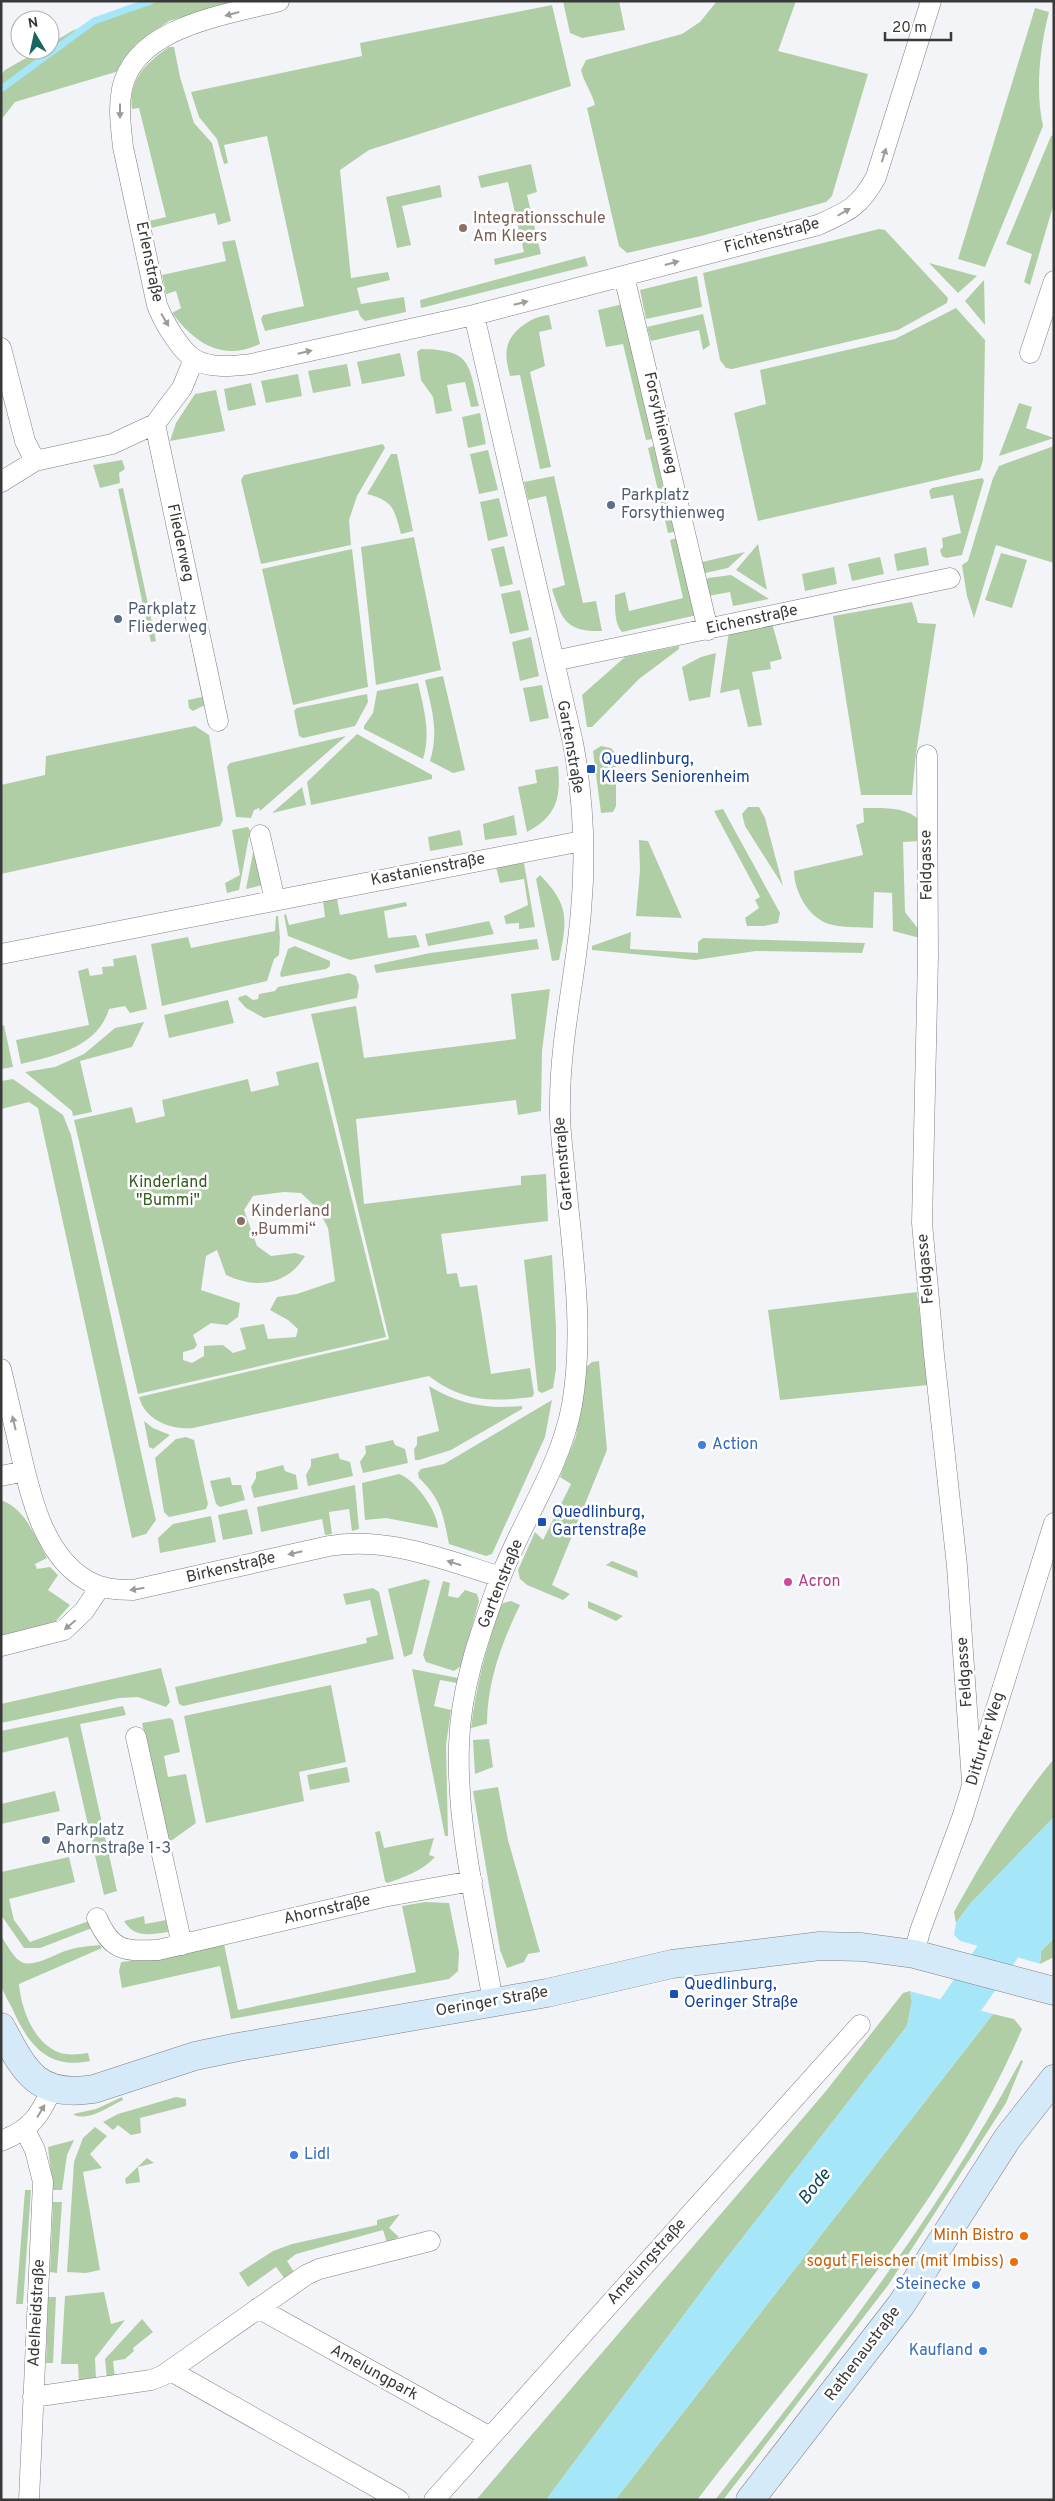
<svg xmlns="http://www.w3.org/2000/svg" width="1055" height="2501" font-family="Overpass,sans-serif">
	<style>
		.green { fill: #b0cea5; fill-rule: evenodd }
		.water { fill: #a6e6f9 }
		.pier { fill: #f3f4f8 }
		.lines { fill: none; stroke-linecap: round; stroke-linejoin: round }
		.stream { stroke: #a6e6f9; stroke-width: 7 }
		.river { stroke: #a6e6f9; stroke-width: 40 }
		.minor-casing { stroke: #7f7f82; stroke-width: 21 }
		.secondary-casing { stroke: #7f7f82; stroke-width: 29 }
		.minor { stroke: #fff; stroke-width: 20 }
		.secondary { stroke: #d5eaf8; stroke-width: 28 }
		.oneway { fill: #9c9c9c }
		.education-dot { fill: #8d6e63; stroke: #fff; stroke-width: 2 }
		.service-dot { fill: #5c6f8a; stroke: #fff; stroke-width: 2 }
		.transit-dot { fill: #1a4fb4; stroke: #fff; stroke-width: 2 }
		.shop-dot { fill: #3f7fe0; stroke: #fff; stroke-width: 2 }
		.hotel-dot { fill: #d1479c; stroke: #fff; stroke-width: 2 }
		.food-dot { fill: #e8710a; stroke: #fff; stroke-width: 2 }
		.labels { text-anchor: middle; dominant-baseline: central; stroke-width: 5; stroke-linejoin: round; paint-order: stroke }
		.education-label { font-size: 16px; fill: #785e54; stroke: #fff; text-anchor: start }
		.street-label { font-size: 16px; fill: #39393a; stroke: #fff }
		.service-label { font-size: 16px; fill: #4e5e75; stroke: #fff; text-anchor: start }
		.transit-label { font-size: 16px; fill: #164399; stroke: #fff; text-anchor: start }
		.park-label { font-size: 16px; fill: #325b20; stroke: #fff }
		.shop-label { font-size: 16px; fill: #366cbe; stroke: #fff; text-anchor: start }
		.hotel-label { font-size: 16px; fill: #b23c85; stroke: #fff; text-anchor: start }
		.food-label { font-size: 16px; fill: #c56008; stroke: #fff; text-anchor: end }
		.water-label { font-size: 18px; font-style: italic; fill: #0e4654; stroke: #fff }
	</style>
	<rect width="100%" height="100%" fill="#f3f4f8"/>
	<path class="green" d="M147,1H235L169,21L136,44L119,71L15,102L1,120V75L5,70L40,50H50V44L72,31Z
		M563,1H619L625,30L582,38L570,33Z
		M717,1H796L778,51L868,74L832,196L826,202L701,236L627,253L619,246L587,108L595,105C592,92 584,83 581,70L586,60L682,34L700,22Z
		M552,5L571,86L369,150L340,170L351,278L388,272L390,280L357,288L361,304L404,297L406,312L365,321L360,316L358,310L265,331L261,319L263,315L304,306L267,136L224,145L228,163L224,164L217,139L199,117L191,92L362,56L360,43Z
		M1035,8L1049,12C1040,47 1035,90 1043,126L985,267L958,259Z
		M169,47H174L180,77L194,123L212,143L231,221L218,225L215,213L151,228L149,221L166,217L139,108L132,109C128,80 147,62 169,47Z
		M1054,135V203L1030,285L1024,282L1032,254L1006,244L1051,136Z
		M531,164L537,192L527,195L541,254L495,265L494,259L524,252L508,182L481,188L478,176Z
		M440,185L442,197L402,206L411,245L397,248L386,197Z
		M879,229L885,230L948,298L947,303L898,330L732,369L726,368L720,360L703,273Z
		M235,240L260,344C222,362 195,343 172,313L181,308L176,291L166,294L162,275L226,261L222,242Z
		M585,256L588,266L421,308L420,300Z
		M929,263L977,276L958,293Z
		M697,276L702,307L646,319L640,290Z
		M984,280L985,325L965,301Z
		M627,303L649,399L643,401L653,439L646,440L623,344L606,347L598,310Z
		M956,308L985,340L983,460L980,470L758,521L734,413L766,404L760,370L895,339Z
		M703,314L710,345L703,350L699,330L651,341L647,327Z
		M549,315L552,329L539,332L545,366L530,372L551,467L540,469L520,375L510,376C508,367 505,358 507,348C510,331 532,316 549,315Z
		M421,349C472,350 468,363 479,406L471,407L465,382L447,385L452,411L436,414L433,397L421,380L417,352Z
		M400,353L405,376L362,384L357,362Z
		M347,364L351,386L313,393L308,371Z
		M298,374L302,396L266,403L261,381Z
		M251,383L256,405L228,411L224,389Z
		M216,390L225,431L170,441L176,423L195,394Z
		M1019,403L1032,407L1026,428L1054,438L999,456Z
		M480,413L486,444L468,448L462,417Z
		M383,444L385,448L357,496L349,520L351,545L261,564L241,480L244,475Z
		M654,446L669,514L675,513L680,531L668,533L648,448Z
		M1054,446V563L996,545L974,618L967,596L962,565L968,561L993,478L999,466Z
		M488,450L498,490L479,494L470,454Z
		M391,454H397L413,531L401,534C394,509 394,501 367,494Z
		M122,460L125,469L119,473L120,483L100,488L93,465Z
		M554,476L583,603L596,601L602,631C566,632 562,620 552,589L565,585L546,496L528,500L524,482Z
		M982,478L984,480L962,555L946,558L942,556L940,550L943,547L942,538L961,533L953,495L931,499L929,491L932,488Z
		M123,488L156,641L151,642L118,489Z
		M499,498L508,536L488,541L480,502Z
		M414,537L441,670L376,685L361,547Z
		M681,537L697,615L622,632C614,624 615,606 615,595L625,592L629,611L683,598L670,540Z
		M758,544L767,590L736,570Z
		M504,546L513,584L500,587L491,549Z
		M926,547L929,565L897,571L894,554Z
		M352,549L368,687L293,705L262,569Z
		M745,552L728,568L705,573L698,563Z
		M1001,553L1027,560L1012,608L985,600Z
		M880,557L884,574L852,581L848,564Z
		M834,567L837,584L805,591L802,574Z
		M731,575L769,599L733,606L730,592L708,596L705,582L708,578Z
		M520,590L529,630L510,634L501,594Z
		M912,602L918,623L936,624L916,753L912,795H861L833,616Z
		M772,623L782,659L770,662L771,669L752,672L762,725L748,727L739,689L720,693L729,631Z
		M196,637L205,705L193,711L189,708L188,700L202,697L190,639Z
		M531,637L539,676L520,681L512,642Z
		M679,646V649L639,679L592,727H587L582,695L625,657Z
		M716,653L710,697L689,701L682,667L701,657Z
		M443,676L465,770L453,773L430,761C439,731 432,710 425,680Z
		M418,683C424,709 431,733 423,759L364,729V726L373,713L377,691Z
		M542,685L549,718L530,722L523,688Z
		M367,694L368,702L355,726L303,738L299,736L294,711L297,708Z
		M195,726L209,735L223,820L220,826L1,874V785L45,775L46,756Z
		M357,734L432,775V779L311,805L307,782Z
		M346,736L260,811L259,808L254,810L251,818L236,817L227,767L230,763Z
		M601,746L611,748L616,754V806L613,812L601,813L593,751Z
		M558,766C561,798 557,816 527,832L518,787L537,783L535,770Z
		M302,787L306,805L272,813Z
		M748,807H759L765,818L783,886L745,826L742,814Z
		M863,808C884,808 905,806 921,821L920,841L903,842L905,912L919,930L920,938L893,931L892,893L874,892L873,928C860,927 846,928 833,925C810,921 794,892 794,871L863,855L856,825L864,822Z
		M723,809L780,913L778,923L764,926H747L745,918L759,908L755,900L760,897L714,811Z
		M514,815L517,835L485,840L483,824Z
		M248,827L250,831L239,890L227,893L225,883L240,875L232,830Z
		M460,830L463,845L430,851L428,837Z
		M639,840L648,841L682,918L636,916L640,870Z
		M255,843L263,885L246,889Z
		M524,863L535,927L519,929V923L506,924L504,916L528,905L524,879L500,883L496,867Z
		M540,875C570,905 567,921 559,960L552,961L536,879Z
		M337,899L340,915L406,902L407,906L384,911L388,938L416,935L420,947L350,960L288,936L284,915L286,914L289,925L325,917L323,901Z
		M276,916H278L280,938L279,955L274,959L267,981L162,1006L151,944L188,937L191,948L275,931Z
		M489,921L494,934L428,946L425,934Z
		M631,932L630,949L698,953V942L703,938L865,943L862,953L756,951L695,960L592,950V946Z
		M537,939L539,949L376,973L374,965L430,953Z
		M295,946L330,961V966L326,969L281,977L280,974L288,949Z
		M136,955L147,1009L130,1013L125,1006L109,1009C98,1047 55,1056 21,1064L16,1040L89,1025L78,971L88,968L90,976L103,974L102,967L114,966L113,959Z
		M349,973L356,976L359,986L357,998L264,1018L246,1008L238,999L239,997L246,995L253,1000L258,999L259,994L275,991L278,987Z
		M550,989L542,1051L541,1111L518,1115L516,1100L356,1119L364,1204L521,1185V1176L546,1174L548,1221L441,1234L447,1274L457,1273L460,1287L477,1285L491,1374L530,1368L534,1394L532,1397C491,1402 463,1402 429,1376L193,1428C170,1430 145,1420 139,1397L389,1339L311,1014L356,1006L364,1058L516,1039L511,994Z
		M228,1000L234,1023L169,1038L164,1015Z
		M144,1022L132,1047L80,1061L92,1112L73,1116L72,1111L25,1072L55,1067L84,1054L115,1028Z
		M4,1025L13,1067L1,1069V1026Z
		M318,1062L386,1337L138,1394L74,1120L132,1107L136,1123L165,1116L162,1100L248,1079L251,1092L279,1085L276,1072ZM284,1192L301,1193L318,1209L328,1228L335,1281L297,1294L277,1297L270,1310L288,1320L298,1329L296,1337L268,1339L264,1324L240,1328L246,1349L233,1353L223,1345L204,1346V1356L192,1363L183,1360V1352L194,1349L197,1345L193,1335L211,1323L227,1325L238,1317L240,1303L201,1290L206,1256L217,1250L226,1275C255,1289 287,1286 305,1256L295,1253L271,1256L257,1246L244,1210L253,1196Z
		M13,1079L63,1115L71,1135L156,1520L146,1534L132,1538L38,1108L29,1102L1,1109V1081Z
		M552,1255L556,1327V1369L553,1388L542,1393L538,1391L524,1260Z
		M917,1292L928,1385L780,1400L768,1310Z
		M599,1361L607,1450L552,1585L570,1594L563,1600L527,1585L520,1579L518,1570L535,1532L543,1540L571,1484L560,1477L576,1436L586,1367L592,1362Z
		M429,1386C460,1405 487,1409 522,1406V1409L451,1450L419,1460H415L414,1449L417,1445V1437L439,1431Z
		M552,1400L545,1437L492,1554L486,1556L449,1544C443,1515 442,1500 419,1478L418,1473L421,1469L444,1464Z
		M144,1421L153,1428L170,1435L153,1449L149,1447Z
		M186,1437L194,1440L208,1504L206,1509L169,1517L164,1512L155,1458L176,1439Z
		M393,1440L395,1445L405,1449L408,1463L363,1473L360,1462L366,1453L365,1446Z
		M338,1453L340,1459L350,1462L353,1476L308,1486L306,1475L311,1466V1459Z
		M283,1465L285,1471L296,1475L298,1489L254,1498L251,1487L256,1478V1472Z
		M399,1474C415,1479 438,1512 438,1528L386,1518L365,1520L362,1483Z
		M230,1477L232,1485H241L245,1500L220,1507L216,1504L210,1481Z
		M355,1485L359,1529L352,1531L349,1509L329,1512L332,1534L325,1535L322,1519L261,1532L257,1507Z
		M1,1500C26,1509 35,1537 47,1558L35,1564L37,1569L50,1567L58,1575L48,1590L70,1605L56,1621L1,1637Z
		M247,1509L253,1534L223,1540L218,1515Z
		M211,1516L216,1542L160,1553L158,1538L173,1524Z
		M612,1561L637,1571L638,1578L606,1565Z
		M425,1579L430,1581L412,1654L404,1657L388,1589Z
		M443,1581L450,1583L448,1596L458,1598L465,1590L477,1594L479,1601L461,1666L454,1671L426,1662L423,1655Z
		M373,1588L379,1592L394,1659L183,1706L179,1704L175,1687L367,1643L366,1638L378,1635L370,1600L346,1605L343,1594Z
		M511,1601L520,1605C502,1642 487,1682 487,1724L471,1728C476,1686 486,1650 499,1610L503,1603Z
		M588,1601L623,1616L616,1621L588,1608Z
		M161,1668L170,1702L166,1707L138,1697L119,1698L1,1723V1704Z
		M412,1669L458,1678L457,1683L440,1680L434,1706L451,1710L446,1745L448,1836H445Z
		M331,1685L346,1762L299,1772L304,1801L206,1823L184,1716Z
		M123,1706L126,1715L80,1724L117,1891L104,1895L68,1737L1,1753V1731Z
		M170,1718L173,1720L180,1752L164,1756L168,1777L186,1774L196,1823L168,1843L142,1723Z
		M489,1739L493,1767L475,1774L473,1740Z
		M1054,1759V1817L970,1904L956,1923L954,1912C983,1860 1015,1805 1054,1759Z
		M347,1767L350,1782L310,1790L307,1775Z
		M498,1787L508,1840L540,1952L528,1954L524,1962L507,1968L500,1950L473,1791Z
		M55,1791L60,1811L1,1824V1804Z
		M380,1831L384,1848L434,1838L429,1855L435,1857C422,1871 405,1877 387,1883L385,1881L375,1832Z
		M69,1857L75,1882L9,1899L14,1920L30,1942L89,1921L92,1928L40,1948H24L1,1915V1872Z
		M425,1902L449,1903L459,1952L458,1971L449,1979L231,2019L220,1966L122,1988L119,1971L121,1962L160,1958L224,1944L238,2010L416,1972L402,1906Z
		M144,1916L145,1924L166,1920L168,1932C150,1934 135,1939 124,1921Z
		M1,1936C7,1944 14,1960 24,1963C36,1966 54,1955 65,1951C76,1947 89,1946 100,1945L102,1948L19,1984C21,2008 33,2042 58,2052C67,2056 79,2054 88,2053L90,2061C47,2070 28,2044 12,2008C8,2000 2,1991 1,1983C0,1968 1,1951 1,1936Z
		M1054,1938V1957L1040,1964L1041,1951Z
		M910,1991L912,2001L907,2026L716,2272L546,2500H476L826,2091L903,1993Z
		M993,2014L1014,2019L1022,2029C946,2206 813,2349 697,2500H615Z
		M1021,2060L1023,2061L1006,2103L889,2284L723,2500H715C825,2360 937,2218 1021,2060Z
		M122,2097L123,2100C110,2106 86,2123 73,2114L96,2109Z
		M176,2097L186,2099V2106L140,2118L141,2133L131,2135L118,2125L113,2130L103,2122L118,2114Z
		M95,2127L107,2136L90,2154L102,2168L83,2172L100,2270L86,2273L67,2272L74,2162L83,2138Z
		M74,2140L67,2155L62,2190H53L48,2147Z
		M147,2158L154,2163L138,2167L140,2182L126,2184L125,2179Z
		M25,2190H31L23,2304H16Z
		M53,2202H62L57,2273L50,2272Z
		M400,2214L389,2228L399,2237L387,2243L383,2230L296,2254L287,2261L294,2272L285,2279L276,2267L248,2287L239,2273L273,2251L292,2244L377,2225V2220Z
		M104,2292L111,2324L125,2320L95,2358L96,2380L79,2383L78,2364H61L65,2296Z
		M48,2297H56L53,2363H46Z
		M142,2319L153,2332L133,2348L134,2351L125,2359L113,2361L115,2378L107,2379L105,2359Z"/>
	<path class="water" d="M1054,1817V1938L1041,1951L1040,1964L960,1941L954,1935L956,1923L970,1904Z
		M910,1991L993,2014L615,2500H546L716,2272L907,2026L912,2001Z"/>
	<path class="pier" d="M954,1935L960,1941L1040,1964L1039,1966L960,1943L952,1937Z
		M911,1989L994,2011L996,2014L910,1991Z"/>
	<g class="lines">
		<path class="stream" d="M1,89L94,21L151,1"/>
		<path class="river" d="M926,2049L953,2016L1054,1871"/>
		<g class="minor-casing">
			<path id="minor" d="M279,1C227,15 135,26 122,89C118,108 121,128 123,147L157,305C163,321 180,350 194,359C210,369 234,366 251,364L474,315L818,225C847,212 860,207 876,177L931,1
				M624,276L708,630
				M474,315L573,743C583,797 586,856 581,911C576,975 560,1038 560,1103C559,1127 563,1150 565,1174C572,1250 585,1329 572,1405C560,1470 520,1523 498,1584C479,1636 460,1690 459,1746C456,1827 480,1922 493,2002
				M1,348L25,441L35,461
				M1030,353L1054,281
				M155,424L218,721
				M1,482L35,461L112,444L155,424L182,388L194,359
				M554,661L950,578
				M927,755L928,956L922,1223L934,1355L957,1566L972,1782
				M260,835L275,900
				M1,954L582,841
				M1,1369C6,1391 11,1412 16,1433C28,1483 39,1554 88,1581C102,1589 117,1590 133,1590L329,1546C388,1536 445,1560 501,1577
				M1,1476L25,1471
				M1,1646L64,1630L84,1611L100,1587
				M136,1737L182,1945
				M97,1918C112,1952 124,1951 158,1950L383,1897L472,1881
				M914,1954L920,1931L962,1818L1054,1523
				M25,2130L35,2150L43,2182L29,2500
				M1,2141C31,2129 39,2117 52,2089
				M258,2308L490,2437
				M171,2371L399,2500
				M33,2397L151,2380L162,2376L306,2275L319,2269L430,2241
				M434,2500L860,2025"/>
		</g>
		<g class="secondary-casing">
			<path id="secondary" d="M1,2027C25,2072 37,2098 94,2089L195,2056L238,2047L547,1993L672,1964L820,1946L862,1947L914,1954L1054,1991
				M750,2500L901,2305L1007,2139L1054,2079"/>
		</g>
		<use href="#minor" class="minor"/>
		<use href="#secondary" class="secondary"/>
	</g>
	<defs><path id="oneway-solid" d="M-6-.8H1V-3.2L6.5 0L1 3.2V.8H-6Z" transform="scale(1.25)"/></defs>
	<g class="oneway">
		<use href="#oneway-solid" transform="translate(232 14) rotate(165)"/>
		<use href="#oneway-solid" transform="translate(120 111) rotate(90)"/>
		<use href="#oneway-solid" transform="translate(884 155) rotate(-73)"/>
		<use href="#oneway-solid" transform="translate(844 212) rotate(-30)"/>
		<use href="#oneway-solid" transform="translate(672 263) rotate(-15)"/>
		<use href="#oneway-solid" transform="translate(521 303) rotate(-14)"/>
		<use href="#oneway-solid" transform="translate(165 320) rotate(59)"/>
		<use href="#oneway-solid" transform="translate(305 352) rotate(-13)"/>
		<use href="#oneway-solid" transform="translate(14 1423) rotate(-103)"/>
		<use href="#oneway-solid" transform="translate(295 1553) rotate(167)"/>
		<use href="#oneway-solid" transform="translate(454 1563) rotate(-163)"/>
		<use href="#oneway-solid" transform="translate(137 1589) rotate(171)"/>
		<use href="#oneway-solid" transform="translate(70 1625) rotate(140)"/>
		<use href="#oneway-solid" transform="translate(41 2111) rotate(-59)"/>
	</g>
	<g class="education-dot">
		<circle cx="463" cy="228" r="5"/>
		<circle cx="241" cy="1221" r="5"/>
	</g>
	<g class="service-dot">
		<circle cx="611" cy="505" r="5"/>
		<circle cx="118" cy="619" r="5"/>
		<circle cx="46" cy="1840" r="5"/>
	</g>
	<g class="transit-dot">
		<rect x="586" y="764" width="10" height="10" rx="2.5"/>
		<rect x="537" y="1517" width="10" height="10" rx="2.5"/>
		<rect x="669" y="1989" width="10" height="10" rx="2.5"/>
	</g>
	<g class="shop-dot">
		<circle cx="702" cy="1445" r="5"/>
		<circle cx="294" cy="2155" r="5"/>
		<circle cx="976" cy="2285" r="5"/>
		<circle cx="983" cy="2351" r="5"/>
	</g>
	<circle class="hotel-dot" cx="788" cy="1582" r="5"/>
	<g class="food-dot">
		<circle cx="1024" cy="2236" r="5"/>
		<circle cx="1014" cy="2262" r="5"/>
	</g>
	<g class="labels">
		<g class="education-label">
			<text x="473" y="219">Integrationsschule<tspan x="473" dy="18">Am Kleers</tspan></text>
			<text x="251" y="1212">Kinderland<tspan x="251" dy="18">„Bummi“</tspan></text>
		</g>
		<g class="street-label">
			<text transform="translate(772 236) rotate(-15)">Fichtenstraße</text>
			<text transform="translate(149 262) rotate(78)">Erlenstraße</text>
			<text transform="translate(660 423) rotate(77)">Forsythienweg</text>
			<text transform="translate(180 543) rotate(78)">Fliederweg</text>
			<text transform="translate(752 620) rotate(-12)">Eichenstraße</text>
			<text transform="translate(570 747) rotate(80)">Gartenstraße</text>
			<text transform="translate(927 865) rotate(-91)">Feldgasse</text>
			<text transform="translate(428 870) rotate(-11)">Kastanienstraße</text>
			<text transform="translate(564 1164) rotate(-95)">Gartenstraße</text>
			<text transform="translate(926 1269) rotate(-95)">Feldgasse</text>
			<text transform="translate(231 1568) rotate(-13)">Birkenstraße</text>
			<text transform="translate(501 1584) rotate(-68)">Gartenstraße</text>
			<text transform="translate(965 1672) rotate(-94)">Feldgasse</text>
			<text transform="translate(986 1739) rotate(-73)">Ditfurter Weg</text>
			<text transform="translate(327 1910) rotate(-13)">Ahornstraße</text>
			<text transform="translate(492 2002) rotate(-10)">Oeringer Straße</text>
			<text transform="translate(647 2262) rotate(-48)">Amelungstraße</text>
			<text transform="translate(37 2313) rotate(-87)">Adelheidstraße</text>
			<text transform="translate(863 2354) rotate(-53)">Rathenaustraße</text>
			<text transform="translate(374 2373) rotate(29)">Amelungpark</text>
		</g>
		<g class="service-label">
			<text x="621" y="496">Parkplatz<tspan x="621" dy="18">Forsythienweg</tspan></text>
			<text x="128" y="610">Parkplatz<tspan x="128" dy="18">Fliederweg</tspan></text>
			<text x="56" y="1831">Parkplatz<tspan x="56" dy="18">Ahornstraße 1-3</tspan></text>
		</g>
		<g class="transit-label">
			<text x="601" y="760">Quedlinburg,<tspan x="601" dy="18">Kleers Seniorenheim</tspan></text>
			<text x="552" y="1513">Quedlinburg,<tspan x="552" dy="18">Gartenstraße</tspan></text>
			<text x="684" y="1985">Quedlinburg,<tspan x="684" dy="18">Oeringer Straße</tspan></text>
		</g>
		<g class="park-label">
			<text x="168" y="1183">Kinderland<tspan x="168" dy="18">"Bummi"</tspan></text>
		</g>
		<g class="shop-label">
			<text x="712" y="1445">Action</text>
			<text x="304" y="2155">Lidl</text>
			<text x="966" y="2285" text-anchor="end">Steinecke</text>
			<text x="973" y="2351" text-anchor="end">Kaufland</text>
		</g>
		<g class="hotel-label">
			<text x="798" y="1582">Acron</text>
		</g>
		<g class="food-label">
			<text x="1014" y="2236">Minh Bistro</text>
			<text x="1004" y="2262">sogut Fleischer (mit Imbiss)</text>
		</g>
		<g class="water-label">
			<text transform="translate(815 2187) rotate(-51)">Bode</text>
		</g>
	</g>
	<rect width="1055" height="2501" fill="none" stroke="#39393a" stroke-width="5"/>
	<g transform="translate(35 35) rotate(351)"><circle r="24" fill="#ffffff" stroke="#b0b0b0"/>
	<path d="M0-4L9 19L0 12L-9 19Z" fill="#1a655f"/>
	<text y="-8" font-size="14" font-weight="bold" text-anchor="middle" fill="#39393a">N</text>
	</g>
	<path d="M885 32v8h66v-8" fill="none" stroke="#39393a" stroke-width="2.5"/>
	<text x="892" y="32" font-size="15" fill="#39393a" stroke="#ffffff" stroke-width="4" paint-order="stroke">20 m</text>
</svg>
